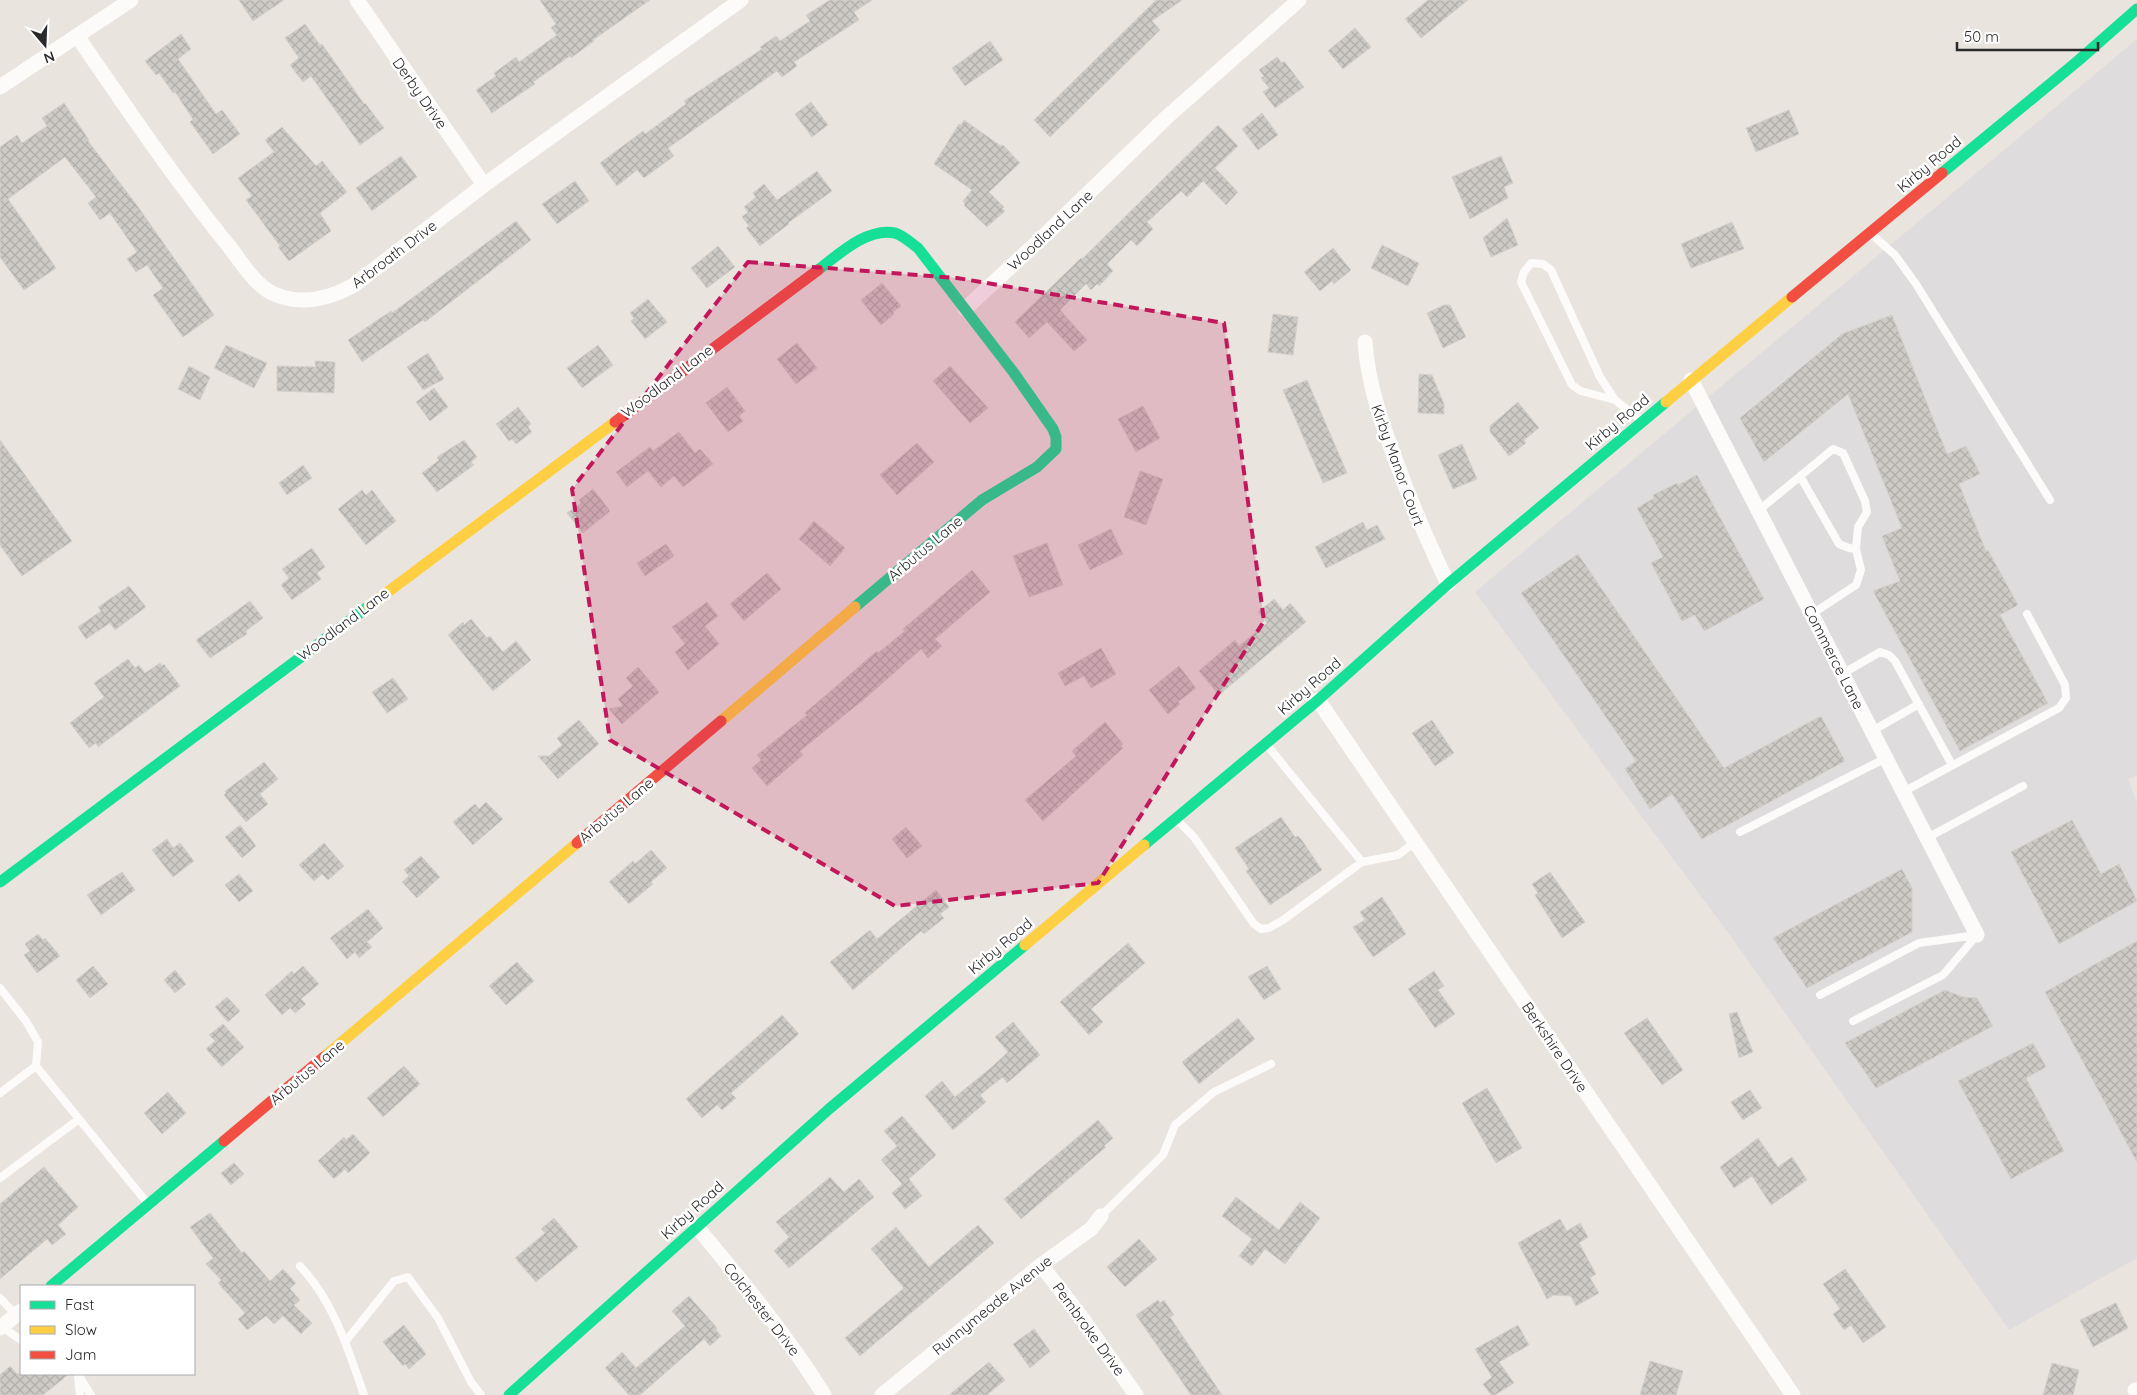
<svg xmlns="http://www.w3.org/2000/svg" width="2137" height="1395" font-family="Quicksand,sans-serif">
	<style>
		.industrial { fill: #dfdcde }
		.building { fill: url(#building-cross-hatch); stroke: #d4d0cb }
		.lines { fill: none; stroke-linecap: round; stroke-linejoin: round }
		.lane { stroke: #fcfbfa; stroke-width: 8 }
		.street { stroke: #fcfbfa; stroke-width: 15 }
		.fast { stroke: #16e098; stroke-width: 11 }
		.slow { stroke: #ffcf43; stroke-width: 11 }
		.jam { stroke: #f24e42; stroke-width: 11 }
		.marked { fill: #c2185b; fill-opacity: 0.2; stroke: #c2185b; stroke-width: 4; stroke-dasharray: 10 6; stroke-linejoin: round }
		.labels { text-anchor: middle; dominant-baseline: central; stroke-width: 5; stroke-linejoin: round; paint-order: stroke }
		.street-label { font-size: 15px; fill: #2a2a2a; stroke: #fff }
	</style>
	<defs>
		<pattern id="building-cross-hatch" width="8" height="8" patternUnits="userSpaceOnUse" patternTransform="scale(1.25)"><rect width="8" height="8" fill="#cdcac6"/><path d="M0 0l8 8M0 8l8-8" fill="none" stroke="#b0aeaa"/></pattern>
	</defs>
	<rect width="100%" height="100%" fill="#e9e4de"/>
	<path class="industrial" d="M2137,39V776L2128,779L2137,803V1258L2009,1330L1732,938L1475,592Z"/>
	<path class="building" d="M239,0H284L253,21Z
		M540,0H650L593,40L594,41L571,58L570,56L533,82L535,84L492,113L476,90L496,76L494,73L516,57L519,62L557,35L551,28L556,24Z
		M830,0H872L854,12L859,20L794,62L797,66L782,77L777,71L668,148L674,156L644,178L637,170L617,186L600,163L643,131L645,134L686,104L684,101L762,49L760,47L776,36L780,41L810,21L806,15Z
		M1156,0H1182L1152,21L1160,30L1050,137L1034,120Z
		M1428,0H1468L1421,38L1405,19Z
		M305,24L320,45L322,44L364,104L365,103L384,128L360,145L311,76L303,82L290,65L299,58L285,38Z
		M1355,28L1371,47L1343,69L1328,51Z
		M181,34L191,49L178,59L216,114L222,110L240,134L213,154L190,122L193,119L175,92L173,93L159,73L156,75L145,61Z
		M990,41L1003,60L965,86L952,68Z
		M1277,57L1282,63L1284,61L1304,87L1275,108L1263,92L1269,88L1261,78L1264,76L1259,70Z
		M811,102L828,125L812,137L795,114Z
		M64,103L89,140L88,141L136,204L214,315L183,337L153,295L163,288L147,265L136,272L127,259L137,252L110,213L100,220L88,203L96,197L65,157L8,199L56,268L24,290L0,257V147L17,135L22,143L47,126L42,118Z
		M1789,110L1799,134L1756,152L1746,128Z
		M1262,113L1278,135L1258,150L1242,129Z
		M964,120L1001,146L1003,145L1020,163L989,192L1004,207L1002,208L1005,211L987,227L964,205L965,204L963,201L972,190L934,164L959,124L961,125Z
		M1218,125L1238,146L1215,168L1238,192L1226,205L1203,181L1187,197L1181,191L1147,222L1153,229L1137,246L1131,240L1107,264L1113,271L1099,286L1097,284L1091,290L1086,284L1060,310L1087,340L1074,351L1047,322L1029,338L1015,322L1081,258L1082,259Z
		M282,127L316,166L322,161L347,192L320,213L331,231L289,261L278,247L280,246L246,200L252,196L238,178L274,152L265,140Z
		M401,156L417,177L372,211L356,188Z
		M1501,156L1513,183L1504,187L1508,198L1470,219L1452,177Z
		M817,171L832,191L788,223L789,224L760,246L746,228L749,226L742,217L748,212L744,207L756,197L753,193L764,184L777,200Z
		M575,181L589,201L557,224L542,204Z
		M1507,218L1518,245L1491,257L1483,238Z
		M516,221L531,240L425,322L423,320L362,362L348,340L391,311L392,313Z
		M1732,222L1744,249L1691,268L1681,244Z
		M1382,245L1419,263L1408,286L1371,268Z
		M718,246L735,267L707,288L691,268Z
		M1333,248L1351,270L1334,284L1332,281L1320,291L1304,272Z
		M882,283L901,306L893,312L894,314L881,325L861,300Z
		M648,299L667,322L645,339L631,321L634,318L630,313Z
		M1444,305H1450L1466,337L1443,348L1427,313Z
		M1273,314L1298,317L1293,355L1268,352Z
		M1892,315L1947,454L1966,446L1980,474L1959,484L1986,551L1988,550L2018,605L2000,615L2048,703L1960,751L1873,591L1900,581L1882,536L1902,528L1848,394L1764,462L1740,418L1842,334Z
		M797,343L817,368L796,384L777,359Z
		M226,345L267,363L254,388L214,368Z
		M598,345L613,365L582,388L567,368Z
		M428,353L444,379L423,390L407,367Z
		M315,361L335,362L334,393L277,391V366L316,367Z
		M189,366L210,377L200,400L178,389Z
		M950,366L988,408L970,423L933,381Z
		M1419,374L1432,375L1444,404V414L1418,413Z
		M1307,380L1347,473L1323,483L1283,390Z
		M727,387L745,411L739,416L743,421L728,432L706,403Z
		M434,388L448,407L430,421L416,402Z
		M1518,402L1539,428L1524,440L1526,443L1509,456L1490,432V426Z
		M1143,406L1160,438L1136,452L1118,419Z
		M518,407L531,424L528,427L532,432L516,444L512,439L509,441L496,424Z
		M679,432L695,453L700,449L713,464L683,487L674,476L661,487L648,471L627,487L616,472L650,447L653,451Z
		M0,440L72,541L22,576L0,545Z
		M464,440L477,457L471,462L474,465L437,492L422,473L439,460L437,457Z
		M917,443L934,462L897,495L880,475Z
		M1462,444L1477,479L1453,489L1438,455Z
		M303,465L312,478L287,495L279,483Z
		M1140,471L1163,479L1146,525L1124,517Z
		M1697,475L1764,599L1704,631L1695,615L1682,621L1651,563L1663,557L1637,508L1654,498L1653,495L1677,483L1678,485Z
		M593,489L610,511L583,533L567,513L581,503L579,500Z
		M362,490L366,495L372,490L396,521L366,545L338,509Z
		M814,521L845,548L830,566L799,539Z
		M1363,522L1367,530L1377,525L1385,539L1326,568L1315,547Z
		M1111,529L1123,554L1090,570L1078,545Z
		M1047,543L1063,585L1029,597L1013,556Z
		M666,544L674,556L645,576L637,563Z
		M312,548L325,567L317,573L321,579L292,600L281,585L289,578L282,569Z
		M1578,554L1724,768L1821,716L1845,761L1702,839L1672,794L1650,809L1625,769L1636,761L1521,593Z
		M972,570L990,592L935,639L942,646L928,658L921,649L868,696L800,751L803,755L767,786L752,768L761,760L757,755L807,715L805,713L877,651L878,653L905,631L903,629Z
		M767,573L781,589L744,621L730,604Z
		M129,586L146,607L115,630L110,623L86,639L78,627L101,611L98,607Z
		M1274,599L1283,610L1290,603L1306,622L1219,695L1199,671L1235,640L1239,646L1267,623L1258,612Z
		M250,601L263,618L246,631L247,634L210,658L196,640Z
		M707,602L718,616L705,626L719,644L688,670L675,652L685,644L672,627Z
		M471,619L487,638L490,636L503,652L516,641L531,660L493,691L448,635L463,622L464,625Z
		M1101,648L1116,674L1091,688L1084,676L1065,686L1058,673Z
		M128,659L135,668L139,665L145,673L160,663L162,666L164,664L180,686L98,747L96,743L89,748L70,723L104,697L94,683Z
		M1179,666L1196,688L1178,702L1180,704L1168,714L1149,690Z
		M638,667L659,692L622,724L609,709L623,706L618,699L633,686L626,678Z
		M393,678L408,699L387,713L372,692Z
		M579,720L599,744L558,779L538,756H549L562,745L557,738Z
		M1432,720L1454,753L1435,766L1412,733Z
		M1105,722L1123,744L1121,746L1123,748L1043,821L1025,800L1076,756L1072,751Z
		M264,762L278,779L260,794L268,804L246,822L224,795L226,793L225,791Z
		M486,802L503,819L473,845L453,822L475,804L479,809Z
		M1281,817L1295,837L1298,836L1301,839L1322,870L1270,905L1246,871L1249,869L1235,848Z
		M2072,820L2101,874L2119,864L2137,901L2059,944L2011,852Z
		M240,825L256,846L242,858L225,837Z
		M906,827L922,846L907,858L892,839Z
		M167,839L173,848L180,843L194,861L173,877L152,850Z
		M324,843L344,866L328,880L322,874L314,881L299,865Z
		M651,850L667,868L651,882L653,884L629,904L609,882L633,861L635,864Z
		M421,856L440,877L417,898L402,882L409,876L404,870Z
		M1902,869L1912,888V932L1807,988L1773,938Z
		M122,872L135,890L101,915L87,895Z
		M1550,872L1585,922L1562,938L1535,895L1538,893L1532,884Z
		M239,874L253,891L239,902L225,885Z
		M936,890L949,907L940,914L944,918L924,934L921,931L853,990L830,962L870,930L877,939Z
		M1382,897L1406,934L1373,957L1353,927L1365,920L1360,912Z
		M368,909L383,928L367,942L372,947L359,958L355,952L347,959L330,938Z
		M38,934L43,940L45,938L60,956L37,973L24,955L30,951L25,944Z
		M2137,941V1162L2045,992Z
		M1128,943L1145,963L1091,1009L1103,1022L1089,1035L1060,1002Z
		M517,962L534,981L506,1005L489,986Z
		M93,966L108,984L90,998L76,980Z
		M303,966L319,984L301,999L306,1004L295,1013L290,1008L282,1015L265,995L292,971L294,974Z
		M1267,966L1281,989L1264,1000L1248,977Z
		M175,970L186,984L175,993L164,980Z
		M1434,971L1444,986L1438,990L1455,1014L1435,1028L1408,989Z
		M1945,990L1963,997L1977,998L1993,1026L1876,1088L1845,1043Z
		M227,997L240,1011L228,1022L215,1007Z
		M1737,1012L1753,1052L1739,1058L1729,1014Z
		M782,1015L799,1034L731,1093L736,1098L722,1110L717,1105L702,1118L686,1099Z
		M1238,1018L1255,1039L1199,1084L1182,1062Z
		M1647,1018L1683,1070L1662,1085L1624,1033Z
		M1013,1022L1040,1055L1007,1083L1003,1077L980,1095L986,1102L953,1130L925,1096L942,1081L955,1097L993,1066L1008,1052L995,1037Z
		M223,1024L244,1047L222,1067L206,1049L215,1041L209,1035Z
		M2033,1043L2046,1067L2026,1078L2064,1151L2011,1179L1958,1081Z
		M404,1066L420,1084L383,1117L367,1098Z
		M1487,1088L1522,1148L1496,1163L1462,1103Z
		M1750,1090L1762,1108L1743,1120L1731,1102Z
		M168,1092L186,1113L162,1134L144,1113Z
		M902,1116L936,1155L909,1179L922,1196L905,1209L892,1193L902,1184L881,1160L897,1146L884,1131Z
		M1098,1120L1113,1138L1104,1146L1106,1147L1021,1219L1004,1199Z
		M353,1134L370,1153L348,1173L345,1169L334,1179L318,1161L344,1137L346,1140Z
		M1758,1138L1778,1167L1792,1157L1807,1180L1771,1205L1752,1176L1734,1188L1720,1167Z
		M234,1163L244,1174L231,1185L221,1173Z
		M44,1167L78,1207L58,1225L66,1234L52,1245L47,1239L0,1279V1204Z
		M830,1177L844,1192L859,1179L874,1197L789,1268L774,1251L789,1237L776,1222Z
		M1236,1197L1279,1230L1300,1202L1320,1218L1285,1264L1265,1249L1252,1266L1239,1256L1252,1239L1222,1216Z
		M210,1213L242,1253L244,1251L270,1281L283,1269L296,1283L290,1289L300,1300L294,1305L312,1323L301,1334L283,1316L274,1324L266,1316L247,1330L238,1319L245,1313L218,1283L221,1280L206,1264L213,1258L190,1227Z
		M554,1218L578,1247L536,1282L515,1258L545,1233L541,1229Z
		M1560,1219L1567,1231L1580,1223L1588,1237L1579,1243L1596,1274L1590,1278L1599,1293L1576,1306L1571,1296L1554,1295L1547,1299L1518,1243Z
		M978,1225L994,1243L860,1356L845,1338L904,1288L871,1249L896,1227L929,1267Z
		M1139,1239L1157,1259L1125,1287L1107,1267Z
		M1845,1269L1886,1327L1863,1343L1851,1325L1844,1330L1833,1314L1840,1309L1823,1284Z
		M689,1296L717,1328L716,1330L721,1336L710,1346L704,1339L640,1395H629L605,1368L622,1352L636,1368L685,1326L672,1311Z
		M1158,1300L1160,1303L1164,1300L1174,1315L1170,1317L1222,1395H1191L1161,1351L1136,1315Z
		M2116,1303L2128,1328L2093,1347L2080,1320Z
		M404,1325L426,1354L409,1369L405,1364L403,1366L383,1342Z
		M1518,1325L1529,1345L1499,1362L1514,1383L1495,1395H1491L1483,1384L1492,1377L1475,1349Z
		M1034,1329L1050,1351L1030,1368L1013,1344Z
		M1650,1361L1683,1371L1676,1395H1640Z
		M989,1362L1005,1380L987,1395H949Z
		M2052,1363L2079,1370L2073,1395H2043Z
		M10,1366L17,1374H69L43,1395H0V1375Z"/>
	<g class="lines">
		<path class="lane" d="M1870,233L1895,255L1916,284L2050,500
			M1615,400L1581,391L1572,385L1521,282L1524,272L1531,263L1543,264L1551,270L1600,377L1615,400L1642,421
			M1800,476L1839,544L1849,548L1856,549
			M1758,511L1833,449L1843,453L1865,501L1867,512L1858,527L1856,549L1861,570L1856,585L1812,614
			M1842,674L1880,652L1889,655L1895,661L1952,765
			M1872,731L1919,704
			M1267,745L1362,862
			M1903,792L2059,708L2066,698L2065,685L2027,614
			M1177,820L1194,837L1254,924L1261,929L1269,928L1283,920L1362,862L1398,855L1415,842
			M1740,832L1886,758
			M1927,838L2023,786
			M0,988L26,1021L38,1042L36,1066
			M1820,995L1919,943L1977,935
			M1853,1021L1943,975L1977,935
			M0,1093L36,1066L148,1204
			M0,1178L79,1119
			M1101,1216L1163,1155L1175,1125L1214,1092L1271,1064
			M300,1266C334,1302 348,1349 364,1395
			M0,1298L16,1315
			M2,1327L21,1340
			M345,1342L394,1281L408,1277L438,1318L471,1382L481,1395
			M78,1374L91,1395
			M78,1377L80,1395"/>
		<path class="street" d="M357,0L484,185
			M77,36C125,106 174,178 228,245C241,261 254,285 274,294C302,306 329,299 354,285L484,185L741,0
			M0,87L131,0
			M965,309L1045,235L1167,117L1299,0
			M1365,342C1368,385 1382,424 1397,464C1412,505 1429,544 1448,584
			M1691,380L1977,935
			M1318,700L1793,1395
			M696,1226C741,1280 787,1335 824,1395
			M1041,1265L1080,1315L1136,1395
			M0,1328L21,1311
			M2135,1390L2137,1391
			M882,1395L1041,1265L1091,1229L1101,1216"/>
		<path class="fast" d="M1942,173L2079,60L2137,9
			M818,270C838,255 867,227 895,233C904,236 911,243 918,248L1014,373L1053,429L1056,437V449L1037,467L982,500L855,607
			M1144,845L1318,700L1448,584L1666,402
			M0,882L369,606
			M51,1286L224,1141
			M509,1395L829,1109L1025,945"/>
		<path class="slow" d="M1666,402L1792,297
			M369,606L615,422
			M721,721L855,607
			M1025,945L1144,845
			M324,1057L577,843"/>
		<path class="jam" d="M1792,297L1942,173
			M615,422L818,270
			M577,843L721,721
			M224,1141L324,1057"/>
	</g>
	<path class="marked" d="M748,262L957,278L1224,323L1264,621L1098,883L895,906L610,740L572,489Z"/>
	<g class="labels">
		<g class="street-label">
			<text transform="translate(420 93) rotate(55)">Derby Drive</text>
			<text transform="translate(1929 164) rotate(-40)">Kirby Road</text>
			<text transform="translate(1050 230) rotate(-43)">Woodland Lane</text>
			<text transform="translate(394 254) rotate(-37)">Arbroath Drive</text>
			<text transform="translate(667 381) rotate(-37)">Woodland Lane</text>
			<text transform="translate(1617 422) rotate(-40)">Kirby Road</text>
			<text transform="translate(1398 465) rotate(70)">Kirby Manor Court</text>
			<text transform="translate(925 548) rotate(-40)">Arbutus Lane</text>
			<text transform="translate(343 624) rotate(-37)">Woodland Lane</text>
			<text transform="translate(1834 657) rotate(63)">Commerce Lane</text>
			<text transform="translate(1309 686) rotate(-41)">Kirby Road</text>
			<text transform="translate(616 810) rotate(-40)">Arbutus Lane</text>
			<text transform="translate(1000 946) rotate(-40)">Kirby Road</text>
			<text transform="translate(1555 1047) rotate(56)">Berkshire Drive</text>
			<text transform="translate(307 1072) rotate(-40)">Arbutus Lane</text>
			<text transform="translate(692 1210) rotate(-42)">Kirby Road</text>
			<text transform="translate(992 1305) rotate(-39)">Runnymeade Avenue</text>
			<text transform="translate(762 1309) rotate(52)">Colchester Drive</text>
			<text transform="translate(1089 1329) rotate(54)">Pembroke Drive</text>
		</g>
	</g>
	<rect x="20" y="1285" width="175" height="90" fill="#ffffff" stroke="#aaaaaa"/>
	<rect x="30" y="1301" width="25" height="8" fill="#16e098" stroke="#aaaaaa"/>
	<text x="65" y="1310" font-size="15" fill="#2a2a2a">Fast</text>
	<rect x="30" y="1326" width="25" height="8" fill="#ffcf43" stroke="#aaaaaa"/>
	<text x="65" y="1335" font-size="15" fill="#2a2a2a">Slow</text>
	<rect x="30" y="1351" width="25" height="8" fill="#f24e42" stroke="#aaaaaa"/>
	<text x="65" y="1360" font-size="15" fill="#2a2a2a">Jam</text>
	<g transform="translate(45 45) rotate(161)" stroke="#ffffff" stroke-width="4" paint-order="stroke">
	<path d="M0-4L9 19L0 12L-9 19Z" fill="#2a2a2a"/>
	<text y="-8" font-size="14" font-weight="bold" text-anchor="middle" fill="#2a2a2a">N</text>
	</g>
	<path d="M1957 42v8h141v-8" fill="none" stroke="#2a2a2a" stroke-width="2.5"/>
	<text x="1964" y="42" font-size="15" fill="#2a2a2a" stroke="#ffffff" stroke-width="4" paint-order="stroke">50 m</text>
</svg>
